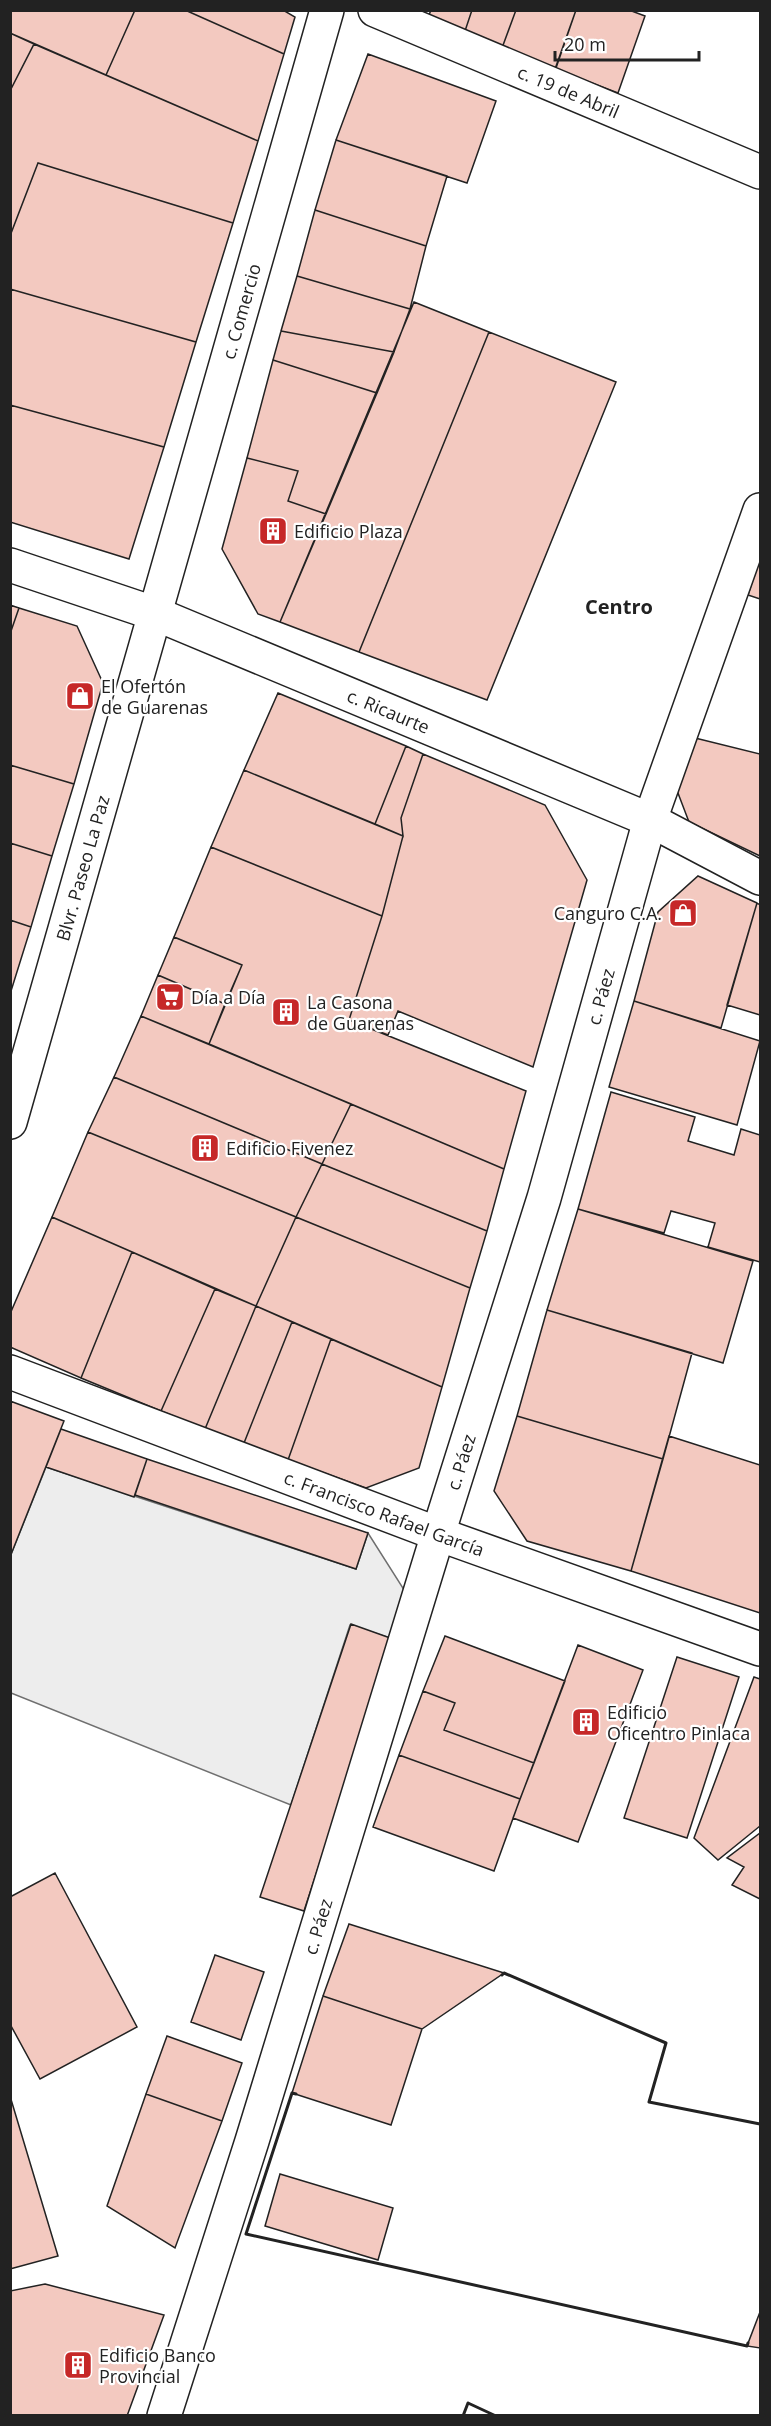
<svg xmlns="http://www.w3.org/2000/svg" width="771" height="2426" font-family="'Open Sans',sans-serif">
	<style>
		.parking { fill: #ededed; stroke: #6f6f6f; stroke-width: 1.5 }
		.building { fill: #f3c9c0; stroke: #222; stroke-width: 1.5 }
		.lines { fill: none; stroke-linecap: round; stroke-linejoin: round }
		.street-casing { stroke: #222; stroke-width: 36 }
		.street { stroke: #fff; stroke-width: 33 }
		.wall { stroke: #222; stroke-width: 3 }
		.labels { text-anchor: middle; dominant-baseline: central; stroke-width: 4.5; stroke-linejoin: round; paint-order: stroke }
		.street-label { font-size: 18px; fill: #222; stroke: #fff }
		.poi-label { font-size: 18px; fill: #222; stroke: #fff; text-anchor: start }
		.neighbourhood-label { font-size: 20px; font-weight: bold; fill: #222; stroke: #fff }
	</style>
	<rect width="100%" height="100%" fill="#fff"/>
	<path class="parking" d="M46,1467L356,1569L368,1533L408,1596L393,1639L350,1625L291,1805L11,1693L10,1557Z"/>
	<path class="building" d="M10,10H135L106,75L10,33Z
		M135,10H185L284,54L258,141L106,75Z
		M185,10H283L295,17L284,54Z
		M431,10H472L464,34L427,20Z
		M472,10H516L502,48L464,34Z
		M516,10H576L556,68L502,48Z
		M576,10H629L645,16L618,93L555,69Z
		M10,33L34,44L10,91Z
		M34,44L258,141L233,223L38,163L10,236V91Z
		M368,54L496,101L467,183L336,140Z
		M336,140L447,176L426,246L315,210Z
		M38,163L233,223L196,342L10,289V236Z
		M315,210L426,246L410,309L297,276Z
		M297,276L410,309L394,352L281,331Z
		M10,289L196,342L164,447L10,405Z
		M414,302L489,332L359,652L280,622Z
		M281,331L394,352L377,393L273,360Z
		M489,332L616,382L487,700L359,652Z
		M273,360L377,393L326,514L288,501L298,471L247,458Z
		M10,405L164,447L129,559L10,522Z
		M247,458L298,471L288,501L326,514L280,622L258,614L222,549Z
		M760,556V599L748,595Z
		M10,605L19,608L10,634Z
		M19,608L77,626L103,683L74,784L10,765V634Z
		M278,693L406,746L375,824L244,770Z
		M687,736L760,754V856L689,822L673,780Z
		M406,746L423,754L401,818L403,836L375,824Z
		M423,754L545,805L587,880L533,1067L398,1011L388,1035L349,1020L382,916L403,836L401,818Z
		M10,765L74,784L52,856L10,843Z
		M244,770L403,836L382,916L211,847Z
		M10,843L52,856L31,927L10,920Z
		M211,847L382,916L349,1020L526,1091L504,1169L209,1044L242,965L174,937Z
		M698,876L757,903L721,1028L634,1001L658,912Z
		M757,903L760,905V1015L727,1005Z
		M10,920L31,927L11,991H10Z
		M174,937L242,965L225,1004L158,975Z
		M158,975L225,1004L209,1044L141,1016Z
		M634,1001L760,1041L737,1125L609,1087Z
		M141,1016L351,1104L322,1164L114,1077Z
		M114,1077L322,1164L296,1217L88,1132Z
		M611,1092L695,1117L688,1141L734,1155L741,1129L760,1135V1262L708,1247L715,1223L671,1211L664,1233L578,1209Z
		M351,1104L504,1169L487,1231L322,1164Z
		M88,1132L296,1217L256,1306L52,1217Z
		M322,1164L487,1231L470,1288L296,1217Z
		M578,1209L753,1261L723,1363L547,1310Z
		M52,1217L132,1252L81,1378L10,1347V1314Z
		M296,1217L470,1288L442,1387L256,1306Z
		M132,1252L215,1289L161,1411L81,1378Z
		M215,1289L256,1306L205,1429L161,1411Z
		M256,1306L292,1322L244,1443L205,1429Z
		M547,1310L692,1353L663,1459L517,1416Z
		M292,1322L331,1339L288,1460L244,1443Z
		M331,1339L442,1387L419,1468L366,1488L288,1460Z
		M10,1401L64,1421L10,1557Z
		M517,1416L663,1459L631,1571L527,1541L494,1491Z
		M61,1429L147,1459L134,1497L46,1467Z
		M669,1436L760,1465V1613L631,1571Z
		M147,1459L368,1533L356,1569L135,1495Z
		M351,1624L393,1639L304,1911L260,1897Z
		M445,1636L565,1681L534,1763L444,1730L455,1703L423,1691Z
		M578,1645L643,1670L578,1842L513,1818Z
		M677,1657L739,1677L687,1838L624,1818Z
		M754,1677L760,1679V1826L718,1860L694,1838Z
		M423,1691L455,1703L444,1730L534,1763L520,1799L399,1755Z
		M399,1755L520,1799L494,1871L373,1827Z
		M760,1833V1899L732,1885L744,1867L727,1858Z
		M55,1873L137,2027L40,2079L10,2024V1897Z
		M349,1924L504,1973L422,2029L323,1996Z
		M215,1955L264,1972L241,2040L191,2022Z
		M323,1996L422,2029L391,2125L292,2093Z
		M167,2036L242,2063L222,2121L146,2094Z
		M146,2094L222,2121L175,2248L107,2206Z
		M10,2096L58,2256L10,2269Z
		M280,2174L393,2208L378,2260L265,2226Z
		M45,2284L164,2315L127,2416H10V2291Z
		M760,2312V2348L747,2346Z"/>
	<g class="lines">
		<g class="street-casing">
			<g id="street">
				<path id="s1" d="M375,10L760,172"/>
				<path id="s2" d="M10,565L156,614L650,820L760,878"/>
				<path id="s3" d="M10,1122L327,10"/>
				<path id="s4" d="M10,1372L438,1534L760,1649"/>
				<path id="s5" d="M164,2416L252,2141L438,1534L544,1198L650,820L760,510"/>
			</g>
		</g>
		<use href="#street" class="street"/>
		<path class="wall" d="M502,1975L504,1973L666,2043L649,2102L760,2124
			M296,2094L292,2093L246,2234L747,2346L748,2343
			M463,2416L468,2403L496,2416"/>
	</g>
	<defs>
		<g id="building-square" transform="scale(1.5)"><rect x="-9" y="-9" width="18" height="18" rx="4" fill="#c62828" stroke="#fff"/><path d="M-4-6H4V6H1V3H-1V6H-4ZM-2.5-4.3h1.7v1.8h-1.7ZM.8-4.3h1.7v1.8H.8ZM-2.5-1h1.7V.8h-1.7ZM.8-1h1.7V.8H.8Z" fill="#fff"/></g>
		<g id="shop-square" transform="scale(1.5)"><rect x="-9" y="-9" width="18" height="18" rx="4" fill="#c62828" stroke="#fff"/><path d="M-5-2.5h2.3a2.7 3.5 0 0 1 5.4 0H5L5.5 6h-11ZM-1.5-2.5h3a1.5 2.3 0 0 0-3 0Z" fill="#fff"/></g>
		<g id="supermarket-square" transform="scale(1.5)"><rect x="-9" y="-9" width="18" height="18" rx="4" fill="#c62828" stroke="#fff"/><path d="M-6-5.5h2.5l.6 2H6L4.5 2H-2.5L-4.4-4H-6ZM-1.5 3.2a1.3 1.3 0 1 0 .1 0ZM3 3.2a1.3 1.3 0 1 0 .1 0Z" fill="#fff"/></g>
	</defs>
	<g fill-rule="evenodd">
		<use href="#building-square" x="273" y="531"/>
		<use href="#shop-square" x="80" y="696"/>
		<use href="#shop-square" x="683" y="913"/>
		<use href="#supermarket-square" x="170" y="997"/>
		<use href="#building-square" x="286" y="1012"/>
		<use href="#building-square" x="205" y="1148"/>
		<use href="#building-square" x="586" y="1722"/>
		<use href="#building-square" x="78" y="2365"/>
	</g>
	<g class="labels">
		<g class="street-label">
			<text stroke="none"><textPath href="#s1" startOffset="210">c. 19 de Abril</textPath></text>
			<text stroke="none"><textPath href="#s3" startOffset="843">c. Comercio</textPath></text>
			<text stroke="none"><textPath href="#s2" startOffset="406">c. Ricaurte</textPath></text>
			<text stroke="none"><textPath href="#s3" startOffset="264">Blvr. Paseo La Paz</textPath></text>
			<text stroke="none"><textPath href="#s5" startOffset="1485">c. Páez</textPath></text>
			<text stroke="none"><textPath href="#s5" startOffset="999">c. Páez</textPath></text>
			<text stroke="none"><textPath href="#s4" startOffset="400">c. Francisco Rafael García</textPath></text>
			<text stroke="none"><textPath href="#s5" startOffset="513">c. Páez</textPath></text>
		</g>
		<g class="poi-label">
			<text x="294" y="531">Edificio Plaza</text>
			<text x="101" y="686">El Ofertón<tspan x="101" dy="21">de Guarenas</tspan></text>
			<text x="662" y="913" text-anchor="end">Canguro C.A.</text>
			<text x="191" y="997">Día a Día</text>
			<text x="307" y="1002">La Casona<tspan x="307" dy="21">de Guarenas</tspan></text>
			<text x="226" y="1148">Edificio Fivenez</text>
			<text x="607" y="1712">Edificio<tspan x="607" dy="21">Oficentro Pinlaca</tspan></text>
			<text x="99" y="2355">Edificio Banco<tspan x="99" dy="21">Provincial</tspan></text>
		</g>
		<g class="neighbourhood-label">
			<text x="619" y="606">Centro</text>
		</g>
	</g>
	<rect width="771" height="2426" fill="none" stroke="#222222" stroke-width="24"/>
	<path d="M555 51v9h144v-9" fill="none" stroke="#222222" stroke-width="3"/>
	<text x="564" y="51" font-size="18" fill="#222222" stroke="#ffffff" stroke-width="4.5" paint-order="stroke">20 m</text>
</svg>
